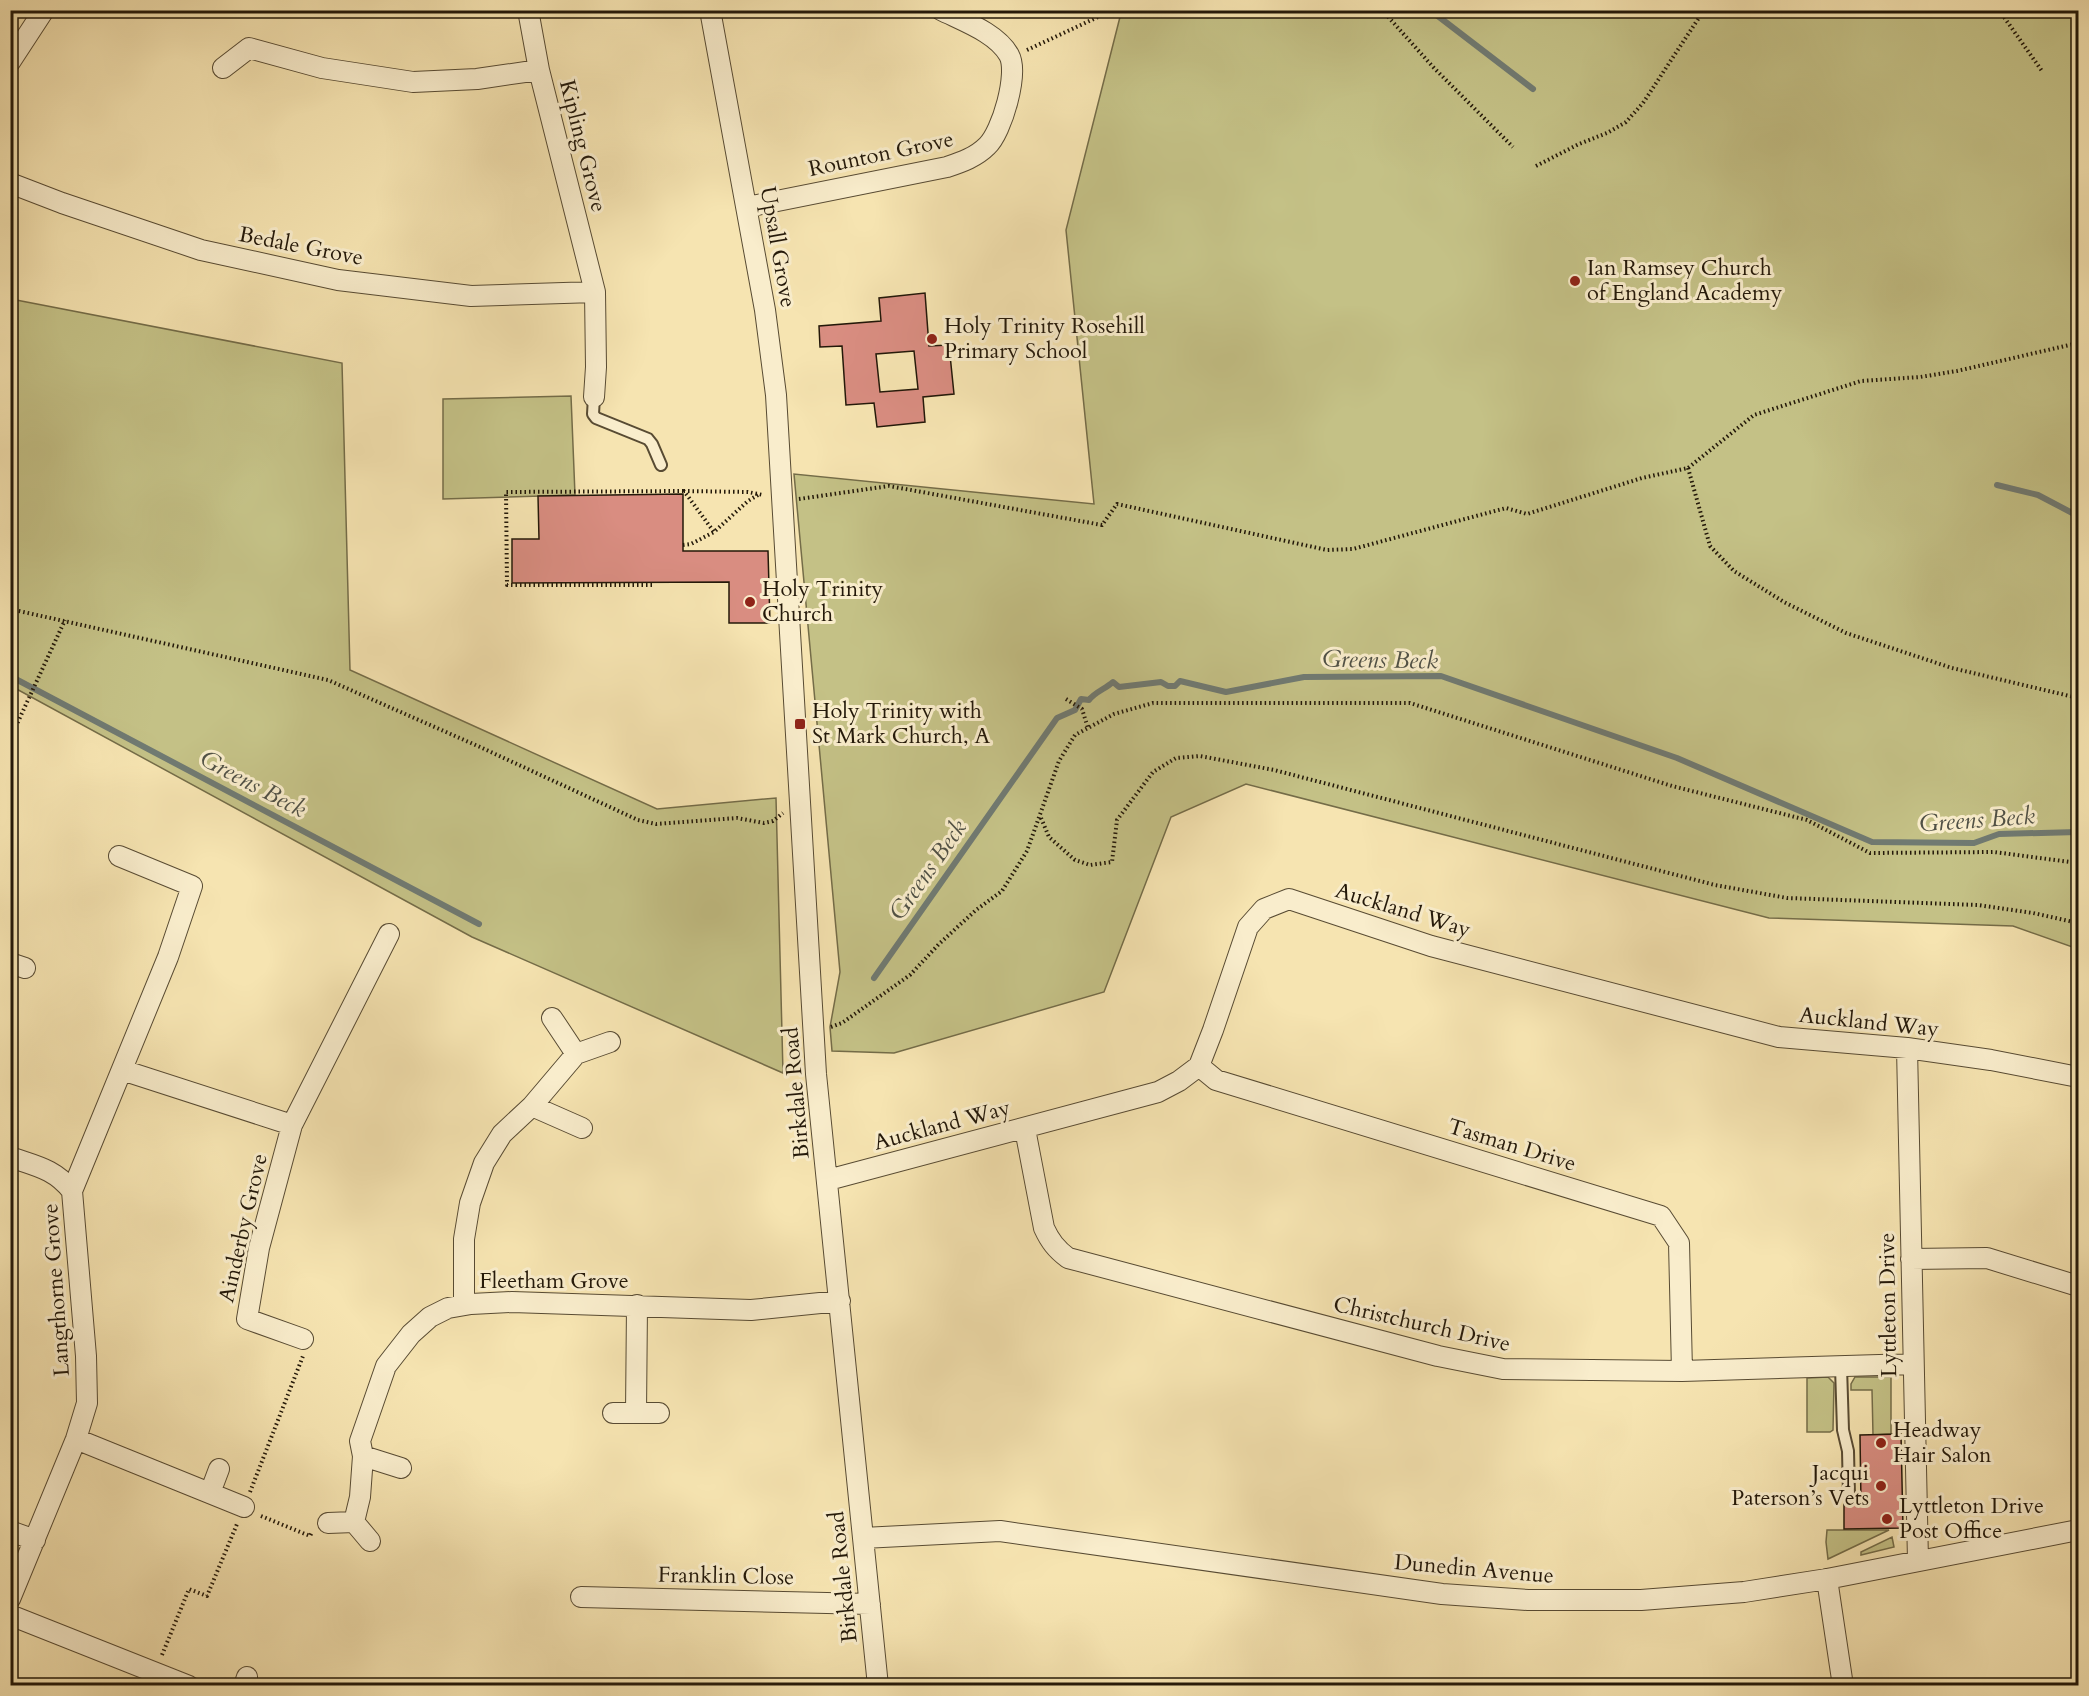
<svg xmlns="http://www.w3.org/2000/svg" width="2089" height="1696" font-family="Cardo,serif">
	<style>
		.green { fill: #c4c186; stroke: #746c48; stroke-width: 1.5 }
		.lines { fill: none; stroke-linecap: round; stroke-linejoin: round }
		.stream { stroke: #707a72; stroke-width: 6 }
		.building { fill: #d98d81; stroke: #231809; stroke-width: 1.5; fill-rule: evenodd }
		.service-casing { stroke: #584b33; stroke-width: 14 }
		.minor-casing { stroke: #584b33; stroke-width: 22 }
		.path { stroke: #231809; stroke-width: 4; stroke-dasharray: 1.5 3; stroke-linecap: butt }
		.service { stroke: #f9edcc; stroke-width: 10 }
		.minor { stroke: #f9edcc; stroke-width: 20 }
		.poi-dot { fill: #8f2418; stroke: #f9edcc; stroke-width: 2 }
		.labels { text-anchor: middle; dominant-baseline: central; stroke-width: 6; stroke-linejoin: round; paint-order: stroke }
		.street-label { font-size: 22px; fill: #231809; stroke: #f9edcc }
		.poi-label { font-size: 22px; fill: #231809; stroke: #f9edcc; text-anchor: start }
		.water-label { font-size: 24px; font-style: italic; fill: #505146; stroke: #f9edcc }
	</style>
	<rect width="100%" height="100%" fill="#f6e4b1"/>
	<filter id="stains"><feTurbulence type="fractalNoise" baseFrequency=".00333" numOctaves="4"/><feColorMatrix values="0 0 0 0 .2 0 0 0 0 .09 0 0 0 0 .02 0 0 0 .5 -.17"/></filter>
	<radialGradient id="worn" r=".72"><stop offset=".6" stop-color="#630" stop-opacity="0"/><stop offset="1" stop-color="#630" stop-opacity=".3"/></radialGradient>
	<path class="green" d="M1118,11H2078V949L2013,926L1769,918L1246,784L1171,817L1104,992L894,1053L832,1051L830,1027L840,972L794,474L1094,504L1066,230L1121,13Z
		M11,299L342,363L350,670L657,809L776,798L783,1073L472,937L11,686Z
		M571,396L575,495L443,499V399Z
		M1828,1377L1834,1383L1833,1430L1830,1432H1807V1378Z
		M1855,1377H1891V1434L1873,1435L1872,1390H1851V1384Z
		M1889,1530L1828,1559L1826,1542L1827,1530Z
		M1892,1537L1894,1547L1861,1555V1552Z"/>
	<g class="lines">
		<path class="stream" d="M1430,10L1533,89
			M1997,485L2038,495L2078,516
			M10,676L479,924
			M874,978L1057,718L1075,710L1081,699L1089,700C1095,692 1105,689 1113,682L1119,687L1161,682L1168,686H1175L1180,681L1226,692L1304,677L1441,676L1677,758L1872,842L1974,843L1999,834L2078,832"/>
	</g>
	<path class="building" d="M925,293L929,346L949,345L954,394L923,397L925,422L877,427L874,403L846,405L842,346L820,347L819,326L881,321L879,298ZM914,351L918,389L880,392L876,354Z
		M683,494V551H768L770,623H729V582L512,583V539H539L538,496Z
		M1901,1434L1903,1528L1844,1529V1503H1861L1860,1435Z"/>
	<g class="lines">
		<g class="service-casing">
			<path id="service" d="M594,397L593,414L596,418L648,439L652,444L661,465
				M1841,1367L1843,1430L1848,1451L1849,1496"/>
		</g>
		<g class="minor-casing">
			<path id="minor" d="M528,10L539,70L595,292L596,367L594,397
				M710,10L765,310L776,395L816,1074L878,1686
				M10,62L44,10
				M223,68L249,48L322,68L413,82L477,79L539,70
				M10,183L62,203L201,250L338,280L471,296L595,292
				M747,207L947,167C962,162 976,157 987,146C1002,132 1019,73 1009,55C997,33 963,21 941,10
				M10,963L25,968
				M552,1018L576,1054
				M1907,1048L1918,1561
				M1199,1066L1216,1080L1661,1216L1679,1243L1682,1371
				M122,1070L292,1125L389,934
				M292,1125L259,1248L247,1319L303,1339
				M582,1128L532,1106L576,1054L610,1042
				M1025,1129L1044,1228C1050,1241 1056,1249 1068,1258L1438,1356L1503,1369L1682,1371L1913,1364
				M10,1157C36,1166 55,1169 72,1191
				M828,1180L1158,1092L1179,1081L1199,1066L1213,1030L1248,927L1264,909L1289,899L1431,946L1779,1037L1907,1048L1991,1060L2078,1077
				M1911,1259L1987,1258L2078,1286
				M464,1305V1239L470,1203L484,1163L502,1134L532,1106
				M613,1413H659
				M636,1413L637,1305
				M76,1439L244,1507
				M363,1456L401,1468
				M210,1493L219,1469
				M354,1522L370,1541
				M328,1523L354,1522L360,1497L363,1456L360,1441L386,1366L411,1334L430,1317L448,1308L471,1304L512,1302L751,1310L840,1301
				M10,1531L35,1540
				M863,1538L1000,1531L1442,1594L1528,1600H1641L1744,1592L1827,1579L2078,1530
				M1827,1579L1843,1686
				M581,1597L870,1604
				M10,1599L76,1439L87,1403L86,1356L72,1191L168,957L192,886L119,856
				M10,1615L189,1686
				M244,1686L247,1677"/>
		</g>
		<path class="path" d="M1382,10L1434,68L1513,147
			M1999,10L2042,71
			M1027,50L1113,10
			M1536,166L1579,144L1607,133L1626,122L1643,103L1704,10
			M1688,468L1710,546L1734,571L1784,602L1846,633L1952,668L2078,698
			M758,495L748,501L714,532L684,491L748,492L763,495
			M799,499L889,486L1102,525L1117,504L1327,550L1353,549L1506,508L1527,514L1642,478L1688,468L1754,415L1861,381L1920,377L1957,371L2078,343
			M683,545L691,544L714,532
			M652,585H507L506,492L684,491
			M10,609L328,680L480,747L638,820L656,824L737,818L764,823L773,821L783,813
			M1066,699L1082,709L1088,728
			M10,739L65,620
			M1041,818L1049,837L1075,860L1090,865L1112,862L1117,820L1153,772L1176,758L1200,756L1274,770L1715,885L1787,898L1978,905L2033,913L2078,923
			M831,1027L842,1023L910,975L939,944L976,910L1002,891L1027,851L1059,761L1075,735L1114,714L1153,703H1410L1672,786L1807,820L1870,853L1994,852L2078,863
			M250,1492L303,1356
			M261,1516L310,1536L312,1532
			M162,1655L189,1589L207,1596L237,1524"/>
		<use href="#service" class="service"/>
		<use href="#minor" class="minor"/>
	</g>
	<g class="poi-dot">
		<circle cx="1575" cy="281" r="6"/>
		<circle cx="932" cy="339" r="6"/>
		<circle cx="750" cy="602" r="6"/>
		<rect x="794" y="718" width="12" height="12" rx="3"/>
		<circle cx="1881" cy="1443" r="6"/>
		<circle cx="1881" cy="1486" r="6"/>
		<circle cx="1887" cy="1519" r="6"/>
	</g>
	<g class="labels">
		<g class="street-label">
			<text transform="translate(583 146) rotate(76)">Kipling Grove</text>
			<text transform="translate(881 154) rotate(-12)">Rounton Grove</text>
			<text transform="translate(301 246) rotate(11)">Bedale Grove</text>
			<text transform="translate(778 247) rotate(80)">Upsall Grove</text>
			<text transform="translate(1403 910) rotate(17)">Auckland Way</text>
			<text transform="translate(1869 1022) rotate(6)">Auckland Way</text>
			<text transform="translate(796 1093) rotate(-95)">Birkdale Road</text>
			<text transform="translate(942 1125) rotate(-15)">Auckland Way</text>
			<text transform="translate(1512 1145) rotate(17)">Tasman Drive</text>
			<text transform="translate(243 1228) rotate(-77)">Ainderby Grove</text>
			<text x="554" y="1281">Fleetham Grove</text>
			<text transform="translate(56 1290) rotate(-94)">Langthorne Grove</text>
			<text transform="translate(1888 1305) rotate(-91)">Lyttleton Drive</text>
			<text transform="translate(1422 1324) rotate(13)">Christchurch Drive</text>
			<text transform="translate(1474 1569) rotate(5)">Dunedin Avenue</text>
			<text transform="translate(726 1576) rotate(1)">Franklin Close</text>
			<text transform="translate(843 1577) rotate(-96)">Birkdale Road</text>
		</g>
		<g class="poi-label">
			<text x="1587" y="268">Ian Ramsey Church<tspan x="1587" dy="25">of England Academy</tspan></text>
			<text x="944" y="326">Holy Trinity Rosehill<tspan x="944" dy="25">Primary School</tspan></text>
			<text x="762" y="589">Holy Trinity<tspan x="762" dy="25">Church</tspan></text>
			<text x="812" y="711">Holy Trinity with<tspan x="812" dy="25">St Mark Church, A</tspan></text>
			<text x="1893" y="1430">Headway<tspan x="1893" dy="25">Hair Salon</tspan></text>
			<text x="1869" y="1473" text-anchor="end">Jacqui<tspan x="1869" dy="25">Paterson’s Vets</tspan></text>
			<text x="1899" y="1506">Lyttleton Drive<tspan x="1899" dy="25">Post Office</tspan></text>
		</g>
		<g class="water-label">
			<text transform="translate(1380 660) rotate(1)">Greens Beck</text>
			<text transform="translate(253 784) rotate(28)">Greens Beck</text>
			<text transform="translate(1977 820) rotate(-4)">Greens Beck</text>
			<text transform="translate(928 870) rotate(-55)">Greens Beck</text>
		</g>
	</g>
	<rect width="2089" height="1696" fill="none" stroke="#f6e4b1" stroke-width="36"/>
	<rect x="12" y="12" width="2065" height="1672" fill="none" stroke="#231809" stroke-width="3"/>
	<rect x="18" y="18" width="2053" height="1660" fill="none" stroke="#231809" stroke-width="1.5"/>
	<rect width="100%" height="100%" filter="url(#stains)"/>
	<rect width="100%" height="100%" fill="url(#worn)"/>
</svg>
